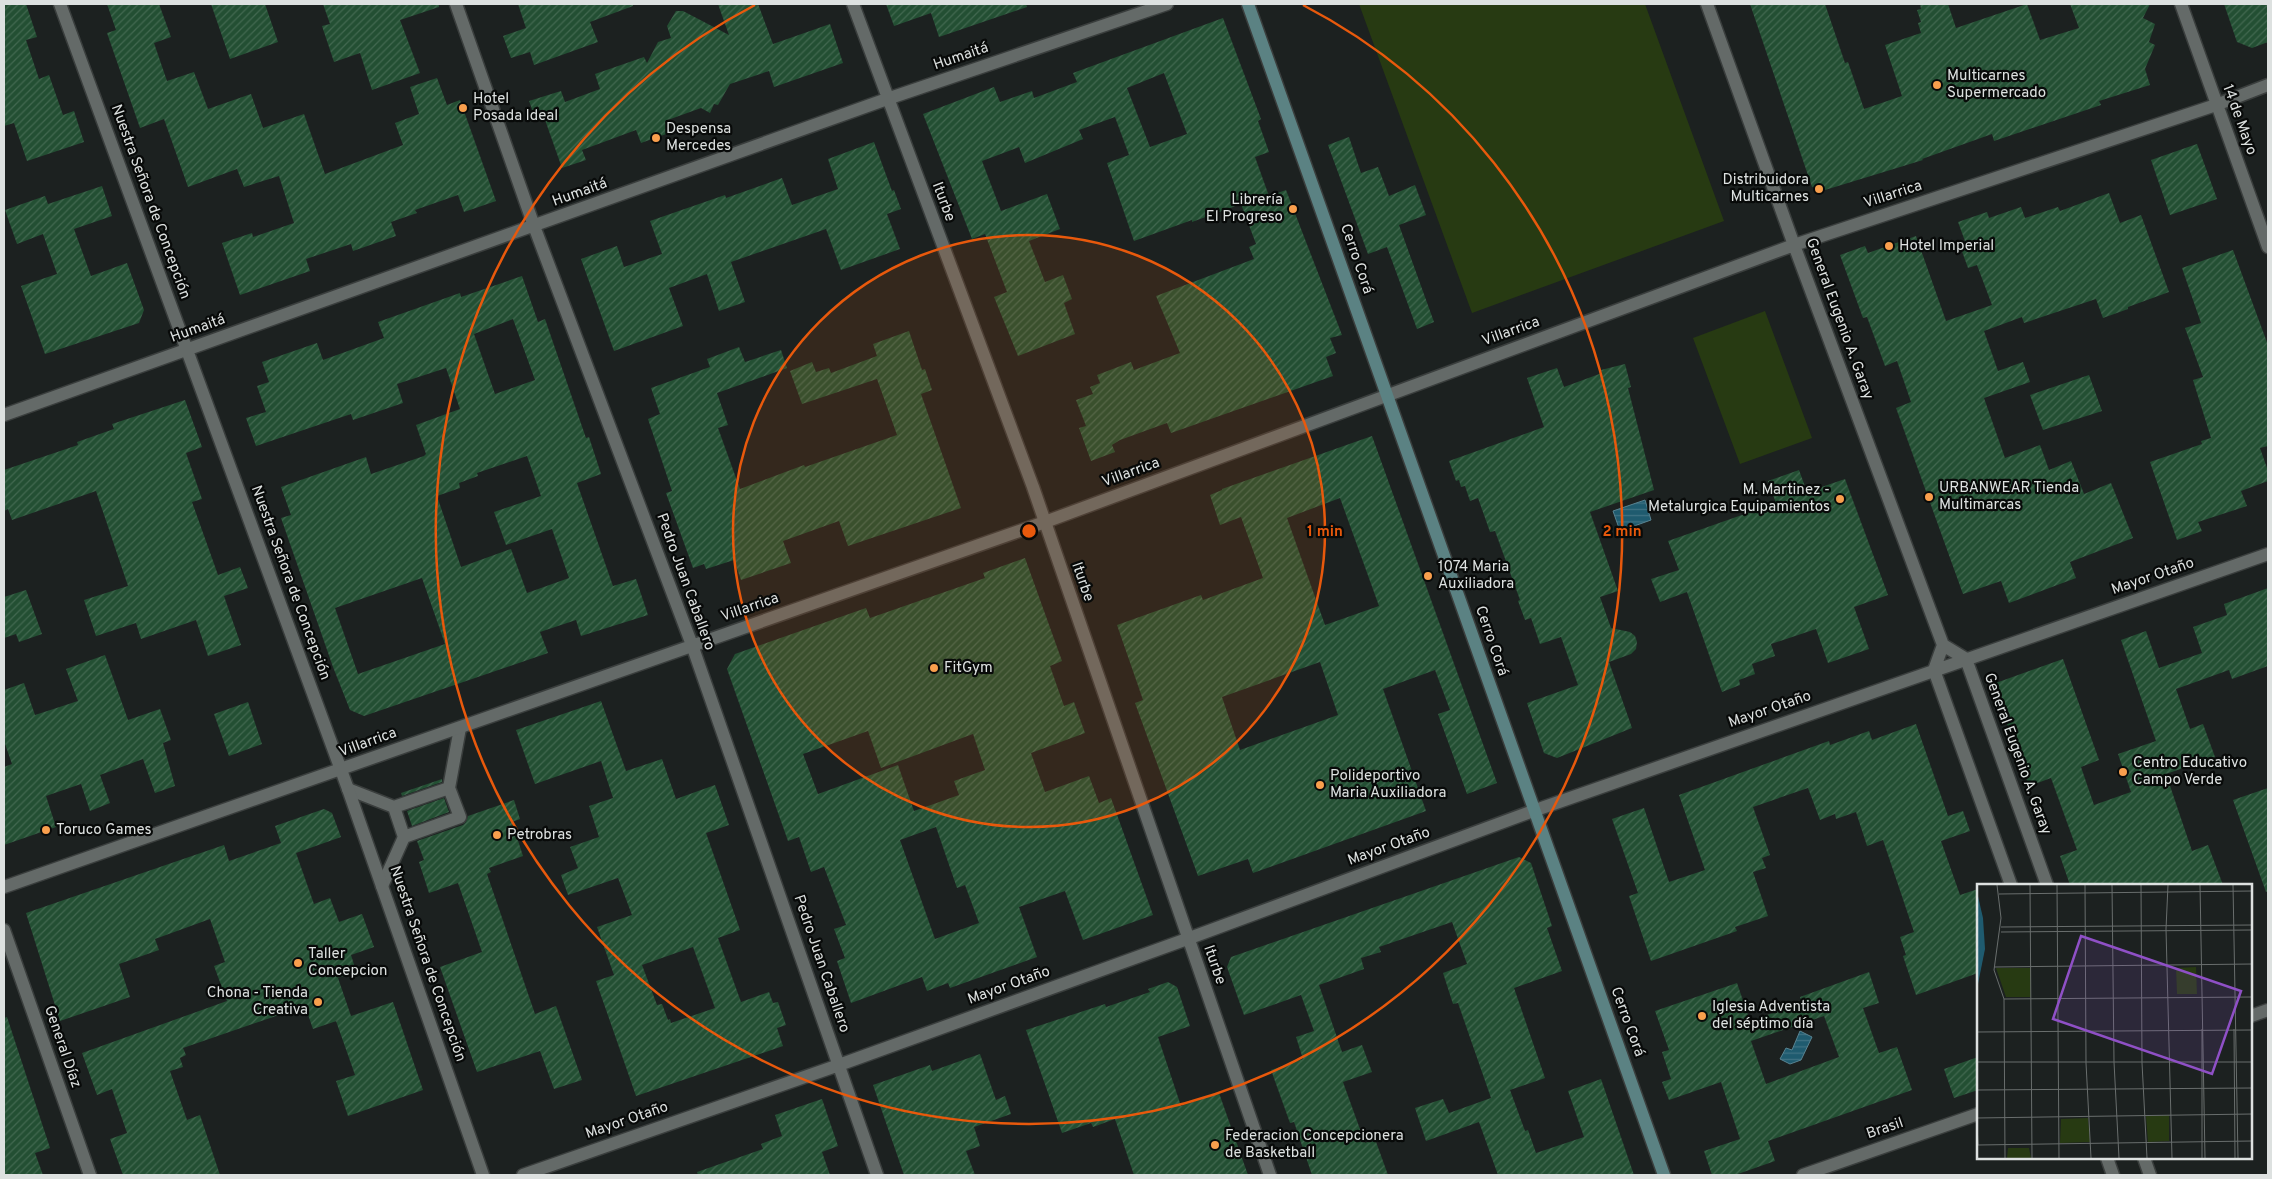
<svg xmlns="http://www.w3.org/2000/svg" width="2272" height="1179" font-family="Overpass,sans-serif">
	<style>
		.park { fill: #273a12 }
		.water { fill: url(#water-rules); stroke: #588391 }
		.building { fill: url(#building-hatch); fill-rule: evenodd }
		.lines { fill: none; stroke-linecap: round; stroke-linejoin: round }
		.lane-casing { stroke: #3a3e3d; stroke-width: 15 }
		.street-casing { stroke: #3a3e3d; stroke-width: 15 }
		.secondary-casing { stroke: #3a3e3d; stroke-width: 15 }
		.lane { stroke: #646a68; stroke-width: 12 }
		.street { stroke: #646a68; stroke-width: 12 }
		.secondary { stroke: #5b8283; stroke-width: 12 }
		.ring { fill: none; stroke: #e8590c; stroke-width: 2.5 }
		.poi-dot { fill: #f99f4d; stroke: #080a09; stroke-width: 2 }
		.labels { text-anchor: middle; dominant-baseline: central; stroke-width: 4.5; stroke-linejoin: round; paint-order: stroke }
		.street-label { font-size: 15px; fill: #dde1e0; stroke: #080a09 }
		.poi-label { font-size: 15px; fill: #dde1e0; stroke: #080a09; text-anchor: start }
		.inset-road { fill: none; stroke: #696e6d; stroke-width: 1 }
		.view { fill: #8f50c6; fill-opacity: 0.15; stroke: #8f50c6; stroke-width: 2.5 }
		.inset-edge { fill: none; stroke: #dde1e0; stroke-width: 2.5 }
		.centre { fill: #e8590c; stroke: #080a09; stroke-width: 2.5 }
		.ring-label { font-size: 15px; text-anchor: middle; font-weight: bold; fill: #e8590c; stroke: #080a09; stroke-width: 4.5; stroke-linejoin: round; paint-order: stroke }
	</style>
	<defs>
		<pattern id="water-rules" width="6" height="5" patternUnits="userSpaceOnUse" patternTransform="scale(1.25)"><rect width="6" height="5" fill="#1f5b6f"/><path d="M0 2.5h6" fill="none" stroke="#3f7283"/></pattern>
		<pattern id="building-hatch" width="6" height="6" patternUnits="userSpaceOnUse" patternTransform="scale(1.25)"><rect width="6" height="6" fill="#234f33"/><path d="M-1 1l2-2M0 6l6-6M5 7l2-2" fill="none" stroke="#426850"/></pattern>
	</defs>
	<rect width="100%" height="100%" fill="#1c2120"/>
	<path class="park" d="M1359,4H1645L1724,221L1472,313Z
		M1765,311L1812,438L1740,464L1693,338Z"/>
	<path class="water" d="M1645,500L1651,520L1620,531L1613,511Z
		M1800,1031L1812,1037L1801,1060L1790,1064L1780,1059L1786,1048L1792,1050Z"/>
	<path class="building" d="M4,4H26L37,37L26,40L39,79L49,75L63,115L74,111L84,142L27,161L14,123L4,126Z
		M107,4H159L171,37L154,43L167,81L194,72L208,109L251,94L263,128L304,114L325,174L403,145L395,123L419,114L410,87L437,78L447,105L460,100L496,201L464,212L458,195L415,210L417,213L391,222L396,236L353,251L351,244L306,259L310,271L240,295L222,243L252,233L253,237L294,223L279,176L244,187L237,169L188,187L164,119L140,128L107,33L116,30Z
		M211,4H265L278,42L230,59Z
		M323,4H439V7L400,20L420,73L372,90L360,53L334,62L322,26L330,24Z
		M518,4H633V6L590,22L598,42L534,65L530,52L511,58L503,36L526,28Z
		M718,4H758L773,44L830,24L843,63L774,87L769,71L730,84L718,105L714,104L710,113L701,108L665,121L669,133L641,143L636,130L582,150L586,160L562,168L544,117L536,120L529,101L561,91L565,102L600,89L595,74L644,57L647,63L658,42L671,38L667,26L676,11H683L729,35Z
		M886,4H1026L1027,7L939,37L931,13L894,26Z
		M1750,4H1825L1845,63L1848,62L1864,109L1902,96L1885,45L1921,33L1918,23L1921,22L1917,10L1921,9L1920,4H1948L1956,28L2027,4L2040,40L2079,28L2070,4H2150L2143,18L2155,24L2149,42L2155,45L2145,69L2150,85L2099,101L2101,105L1994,141L1992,134L1922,159L1923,160L1825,190L1812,187Z
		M2224,4H2268V42L2252,48L2237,42Z
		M1223,18L1261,119L1258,121L1269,152L1255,157L1269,196L1286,190L1342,335L1330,338L1336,353L1326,357L1333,376L1171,433L1167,423L1120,440L1112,445L1115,452L1091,461L1079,428L1086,426L1076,400L1093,394L1090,387L1100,383L1097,375L1131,362L1134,370L1180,353L1156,296L1254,259L1249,247L1256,244L1241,204L1192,222V220L1134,241L1107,163L1129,155L1115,117L1079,130L1083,139L1025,163L1019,147L982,161L1001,211L1047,194L1060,229L1029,241L1045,282L1063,275L1072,299L1064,303L1075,334L1018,356L994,297L1007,292L985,234L972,239L923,114L994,87L1000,102L1032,91L1034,98L1077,82L1073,73ZM1164,73L1187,134L1150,147L1127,88Z
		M1349,137L1361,173L1378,167L1389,196L1415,185L1426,215L1399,225L1434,322L1417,329L1387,247L1368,254L1328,145Z
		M874,142L892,191L894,190L901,209L887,214L900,249L841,270L826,229L731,262L745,302L719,311L707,274L669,288L683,326L614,351L581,259L617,246L624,267L662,254L650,221L725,195L726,198L782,178L792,205L838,189L828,159Z
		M2197,144L2217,199L2170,215L2151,160Z
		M102,186L112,216L74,229L91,276L127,263L144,310L139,323L45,354L21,286L57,274L43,234L17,244L5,210L45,196L48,204Z
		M2109,193L2120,223L2141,215L2169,292L2128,307V309L2103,318L2096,299L2024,323L2022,317L1984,331L1998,371L2023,362L2030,382L1984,398L2005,458L2040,445L2049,470L2071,461L2084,494L2111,483L2133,538L2070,562L2076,578L2009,603L2001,581L1963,594L1896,408L1911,402L1897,361L1885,366L1867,317L1863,318L1840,255L1865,246L1868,253L1916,236L1946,321L1992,305L1977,265L1968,268L1960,246L1966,244L1958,222L1987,212L1989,218L2021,207L2025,218L2058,207L2060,211Z
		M2233,250L2268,345V446L2260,448L2268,471V481L2241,491L2247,506L2198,522L2202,531L2177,540L2150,462L2202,444L2201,441L2211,438L2193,380L2203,377L2185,328L2201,323L2182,268Z
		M522,276L538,322L545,319L586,438L589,437L601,474L577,483L613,586L636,579L648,615L581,636L576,620L540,632L548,653L364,716L350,710L333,667L281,518L291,515L281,487L366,457L371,474L424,456L426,454L416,425L460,409L446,368L397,384L403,403L353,420L351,414L256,446L246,418L266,412L257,386L269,382L262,362L317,343L323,360L384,338L378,322L460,293L461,297ZM513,319L535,380L495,394L474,334ZM527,456L541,496L494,512L506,545L552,529L569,578L527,593L511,549L461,567L437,496L460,488L459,483L478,476L477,473ZM422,578L445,644L358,674L335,608Z
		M909,331L922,370L925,369L932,390L921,394L961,508L848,546L839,521L783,541L791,563L741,580L734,560L706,569L704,564L693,568L666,493L672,491L648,419L660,414L651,388L710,367L707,359L739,347L745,362L781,350L787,368L717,393L728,425L718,428L740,489L804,465L805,467L897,435L877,379L802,404L790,371L812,362L816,372L829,368L831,373L877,356L873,344Z
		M1625,364L1631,387L1628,388L1654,490L1590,512L1618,591L1600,597L1611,628L1630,632L1635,636L1637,642L1636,649L1631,654L1609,662L1632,728L1557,758L1544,753L1527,703L1578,685L1561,637L1540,644L1531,618L1525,620L1518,601L1520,600L1495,531L1490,532L1478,498L1470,501L1465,486L1461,487L1459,480L1456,481L1449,461L1544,427L1527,378L1557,368L1564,387L1602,373L1601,370Z
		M2089,375L2102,411L2043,430L2030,395Z
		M185,400L202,447L186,453L202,499L192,502L218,575L240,567L248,588L224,596L241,645L208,656L196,620L141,639L136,623L96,636L84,600L128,586L96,491L12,520L8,509L4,511V470L78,445L77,442L114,429L112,424Z
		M1372,436L1497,783L1467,794L1438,714L1450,710L1435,670L1383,689L1426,811L1253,873L1248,859L1198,876L1135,703L1143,700L1117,625L1201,595L1203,600L1263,578L1241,517L1220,525L1210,495L1222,490V489ZM1340,498L1379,606L1325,625L1287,518ZM1320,662L1338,715L1240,750L1222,697Z
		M1799,470L1807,492L1845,479L1888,595L1854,607L1869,649L1828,663L1816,629L1771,644L1775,656L1752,664L1755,674L1739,680L1740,685L1722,692L1687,592L1660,602L1651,579L1679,570L1668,541L1776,503L1768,481Z
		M1025,558L1062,661L1050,666L1064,706L1074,702L1085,733L1031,753L1045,792L1089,776L1099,803L1111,798L1153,915L1083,940L1065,891L1019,907L1037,957L950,988L948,983L927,991L922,977L851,1003L837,961L845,958L834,929L846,925L824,867L811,872L799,837L788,841L727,669L735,654L866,608L870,618L985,578L983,573ZM868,731L881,768L973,734L985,770L954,781L959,795L914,811L898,765L818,794L803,754ZM936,827L957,888L965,885L979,923L935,939L900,840Z
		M2268,588V666L2232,679L2229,670L2176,689L2190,729L2203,724L2215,757L2166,774L2192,851L2208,845L2223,885H2070L2060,856L2077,850L2051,778L2029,786L1993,684L2063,659L2099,760L2081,767L2094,805L2131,792L2118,754L2156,741L2121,640L2146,631L2159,668L2202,653L2193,627L2227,615L2224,604Z
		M26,590L42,634L19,642L16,634L4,638V597Z
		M105,655L128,720L160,709L171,740L163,743L175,786L155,793L143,759L100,775L110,803L90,811L81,784L46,796L56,827L4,845V767L12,764L4,741V690L24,683L35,715L78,701L66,669Z
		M601,701L626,771L662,759L676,799L715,785L729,825L706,833L740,930L718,938L741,1002L769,992L773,1003L778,1002L786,1025L777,1028L783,1046L636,1096L596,981L614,975L597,927L632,915L618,878L568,895L561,875L578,868L570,847L599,837L589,806L613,798L601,761L535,784L516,730ZM693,947L715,1008L671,1023L670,1019L668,1020L662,1004L657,1005L642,965Z
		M248,702L262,744L229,756L214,714Z
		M1916,724L1948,816L1963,811L1970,831L1941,841L1960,895L1978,889V973L1916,995L1903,956L1906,955L1900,937L1914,932L1883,840L1867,846L1856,812L1836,819L1835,814L1820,820L1808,788L1753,807L1770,855L1762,858L1766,868L1753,872L1768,916L1735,927L1737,931L1651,961L1629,896L1638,893L1612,819L1644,808L1669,882L1705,870L1679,795L1829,741L1830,745L1869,731L1872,740Z
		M442,779V782L402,796L401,793Z
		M2268,788V891L2266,892L2233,800Z
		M444,798L449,812L412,826L407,811Z
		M514,800L520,819L512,822L523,856L489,868L491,872L487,874L535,1014L556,1006L582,1080L554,1089L540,1051L477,1072L440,967L482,952L458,883L429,893L419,862L424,860L417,841L463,825L466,822L468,816Z
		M324,809L332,813L341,837L296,853L314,904L330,898L339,922L362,914L374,947L351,955L356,971L338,978L351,1016L313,1029L305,1006L183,1048L186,1055L180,1058L183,1067L170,1071L187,1120L200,1115L220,1175H123L110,1139L127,1133L112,1089L97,1095L82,1053L227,1001L214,966L225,962L210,919L155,939L159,950L119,964L130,997L60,1021L26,913L224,845L229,861L281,843L275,826Z
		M1519,857L1531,863L1552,926L1547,928L1562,971L1514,988L1545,1078L1510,1090L1525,1131L1528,1130L1536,1153L1584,1137L1568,1091L1601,1079L1634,1175H1498L1479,1122L1426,1141L1415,1108L1443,1099L1449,1113L1491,1098L1458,1003L1453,1004L1443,973L1467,964L1452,922L1379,947L1381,952L1361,958L1364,969L1319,985L1342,1052L1362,1045L1372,1072L1343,1082L1365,1143L1375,1139L1388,1175H1312L1294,1122L1290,1123L1271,1070L1303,1059L1296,1037L1314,1031L1301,995L1244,1015L1227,967L1231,957Z
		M1869,972L1879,1003L1863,1008L1879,1053L1897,1047L1912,1090L1768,1141L1775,1161L1735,1175H1712L1704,1151L1740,1139L1721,1082L1669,1100L1662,1082L1671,1079L1662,1052L1669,1050L1655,1011L1737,983L1750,1021L1802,1003L1800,997ZM1824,1016L1839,1057L1766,1084L1751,1041Z
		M1168,982L1177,987L1190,1026L1158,1037L1181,1106L1219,1093L1248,1175H1134L1115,1119L1093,1127L1091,1123L1062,1133L1026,1030L1105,1004L1106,1007L1150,992L1148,989Z
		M393,1002L423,1090L348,1116L336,1081L355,1075L336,1021Z
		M7,1017L50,1148L35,1153L43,1175H4V1018Z
		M980,1054L996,1100L1005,1096L1011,1114L974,1127L980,1146L966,1151L975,1175H904L873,1085L930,1065L932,1071Z
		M1978,1057V1090L1954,1098L1944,1069Z
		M822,1099L838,1146L822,1152L830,1175H698L697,1172L763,1149L761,1144L782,1136L775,1115Z"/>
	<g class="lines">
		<g class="lane-casing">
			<path id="lane" d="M348,789L394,807L404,837L382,886
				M394,807L449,788
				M404,837L460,817L449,788L460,728"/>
		</g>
		<g class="street-casing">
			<path id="street" d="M60,4L348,789L483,1175
				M456,4L534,226L692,645L877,1175
				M853,4L1033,487L1270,1175
				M1707,4L1794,245L1943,645L1966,659L2047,885
				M2181,4L2268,247
				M4,415L887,99L1167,4
				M1943,645L1934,670L2011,885
				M4,887L1045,522L1794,245L2216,105L2268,85
				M4,930L90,1175
				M2251,1016L2268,1010
				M2107,1158L2113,1175
				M2144,1158L2150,1175
				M523,1175L839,1065L1187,939L1533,811L2268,554
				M1803,1175L1978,1114"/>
		</g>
		<g class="secondary-casing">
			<path id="secondary" d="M1248,4L1664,1175"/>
		</g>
		<use href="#lane" class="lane"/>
		<use href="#street" class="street"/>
		<use href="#secondary" class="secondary"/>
	</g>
	<circle cx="1029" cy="531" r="296" fill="#e8590c" fill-opacity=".12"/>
	<g class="ring">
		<circle cx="1029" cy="531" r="296"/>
		<path d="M1303 5A593 593 0 1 1 755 5"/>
	</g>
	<g class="poi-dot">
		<circle cx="1937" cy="85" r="5"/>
		<circle cx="463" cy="108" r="5"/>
		<circle cx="656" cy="138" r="5"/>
		<circle cx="1819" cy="189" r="5"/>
		<circle cx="1293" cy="209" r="5"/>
		<circle cx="1889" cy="246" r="5"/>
		<circle cx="1929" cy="497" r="5"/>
		<circle cx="1840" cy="499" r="5"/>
		<circle cx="1428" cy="576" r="5"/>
		<circle cx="934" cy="668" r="5"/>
		<circle cx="2123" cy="772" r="5"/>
		<circle cx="1320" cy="785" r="5"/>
		<circle cx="46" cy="830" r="5"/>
		<circle cx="497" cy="835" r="5"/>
		<circle cx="298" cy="963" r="5"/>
		<circle cx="318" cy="1002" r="5"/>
		<circle cx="1702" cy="1016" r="5"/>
		<circle cx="1215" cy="1145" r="5"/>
	</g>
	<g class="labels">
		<g class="street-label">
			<text transform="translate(961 57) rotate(-19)">Humaitá</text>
			<text transform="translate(2239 120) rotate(70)">14 de Mayo</text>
			<text transform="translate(580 193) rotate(-20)">Humaitá</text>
			<text transform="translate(1893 195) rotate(-18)">Villarrica</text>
			<text transform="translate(150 202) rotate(70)">Nuestra Señora de Concepción</text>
			<text transform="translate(943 202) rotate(69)">Iturbe</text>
			<text transform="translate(1356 259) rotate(71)">Cerro Corá</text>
			<text transform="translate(1839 319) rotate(70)">General Eugenio A. Garay</text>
			<text transform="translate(198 329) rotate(-20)">Humaitá</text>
			<text transform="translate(1511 332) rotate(-20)">Villarrica</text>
			<text transform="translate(1131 473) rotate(-20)">Villarrica</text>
			<text transform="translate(2153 577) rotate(-19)">Mayor Otaño</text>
			<text transform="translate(685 582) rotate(70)">Pedro Juan Caballero</text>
			<text transform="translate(1082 582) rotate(71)">Iturbe</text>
			<text transform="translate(290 583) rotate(70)">Nuestra Señora de Concepción</text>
			<text transform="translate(750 608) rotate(-19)">Villarrica</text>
			<text transform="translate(1491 641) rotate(71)">Cerro Corá</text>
			<text transform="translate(1770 710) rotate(-19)">Mayor Otaño</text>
			<text transform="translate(368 743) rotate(-20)">Villarrica</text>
			<text transform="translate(2017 754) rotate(70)">General Eugenio A. Garay</text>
			<text transform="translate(1389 847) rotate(-20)">Mayor Otaño</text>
			<text transform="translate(427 964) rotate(71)">Nuestra Señora de Concepción</text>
			<text transform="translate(821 964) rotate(71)">Pedro Juan Caballero</text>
			<text transform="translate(1214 965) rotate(71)">Iturbe</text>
			<text transform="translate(1009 986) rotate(-20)">Mayor Otaño</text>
			<text transform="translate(1627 1022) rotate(70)">Cerro Corá</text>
			<text transform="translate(62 1047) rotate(71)">General Díaz</text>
			<text transform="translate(627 1121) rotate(-19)">Mayor Otaño</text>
			<text transform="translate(1885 1129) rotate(-19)">Brasil</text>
		</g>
		<g class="poi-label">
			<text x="1947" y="76">Multicarnes<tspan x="1947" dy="17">Supermercado</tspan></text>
			<text x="473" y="99">Hotel<tspan x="473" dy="17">Posada Ideal</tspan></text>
			<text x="666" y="129">Despensa<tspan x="666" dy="17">Mercedes</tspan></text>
			<text x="1809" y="180" text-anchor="end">Distribuidora<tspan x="1809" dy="17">Multicarnes</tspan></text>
			<text x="1283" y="200" text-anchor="end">Librería<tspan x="1283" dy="17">El Progreso</tspan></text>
			<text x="1899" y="246">Hotel Imperial</text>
			<text x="1939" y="488">URBANWEAR Tienda<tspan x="1939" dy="17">Multimarcas</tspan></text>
			<text x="1830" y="490" text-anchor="end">M. Martinez -<tspan x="1830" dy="17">Metalurgica Equipamientos</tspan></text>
			<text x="1438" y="567">1074 Maria<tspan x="1438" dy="17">Auxiliadora</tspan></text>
			<text x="944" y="668">FitGym</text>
			<text x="2133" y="763">Centro Educativo<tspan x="2133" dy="17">Campo Verde</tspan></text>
			<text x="1330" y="776">Polideportivo<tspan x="1330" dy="17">Maria Auxiliadora</tspan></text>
			<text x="56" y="830">Toruco Games</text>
			<text x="507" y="835">Petrobras</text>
			<text x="308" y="954">Taller<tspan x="308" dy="17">Concepcion</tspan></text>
			<text x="308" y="993" text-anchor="end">Chona - Tienda<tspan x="308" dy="17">Creativa</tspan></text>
			<text x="1712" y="1007">Iglesia Adventista<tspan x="1712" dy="17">del séptimo día</tspan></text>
			<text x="1225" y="1136">Federacion Concepcionera<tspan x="1225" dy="17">de Basketball</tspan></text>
		</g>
	</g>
	<g transform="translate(1977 884)">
		<rect width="275" height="275" fill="#1c2120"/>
		<path d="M219,83L220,110H200L199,84ZM19,84H54V113H29ZM192,231V257L171,258L169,232ZM111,234L113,258L83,259L84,235ZM52,264L54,274H30L31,264Z" fill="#273a12"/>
		<path d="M0,8L6,34L8,65L0,105Z" fill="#1f5b6f"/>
		<path class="inset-road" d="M20,1L24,34L17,86L27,115L28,274M53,1L55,274M80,1L82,274M108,1L109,179L114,274M135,1L137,178L142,274M164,1L165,179L170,274M191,1L189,45L195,274M223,1L228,274M256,1L261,274M22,10L275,7M24,43L275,41M24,48L275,46M17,83L275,80M27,115L275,113M225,145V274M257,145L258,274M0,148L275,146M0,178H275M0,206L275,204M0,234L275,230M0,240L1,261L275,257"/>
		<path class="view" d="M104,52L264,107L235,190L76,135Z"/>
		<rect width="275" height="275" class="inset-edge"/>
	</g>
	<circle cx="1029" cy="531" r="8" class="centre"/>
	<g class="ring-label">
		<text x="1325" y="536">1 min</text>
		<text x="1622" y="536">2 min</text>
	</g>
	<rect width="2272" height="1179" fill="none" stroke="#dde1e0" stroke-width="10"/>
</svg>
